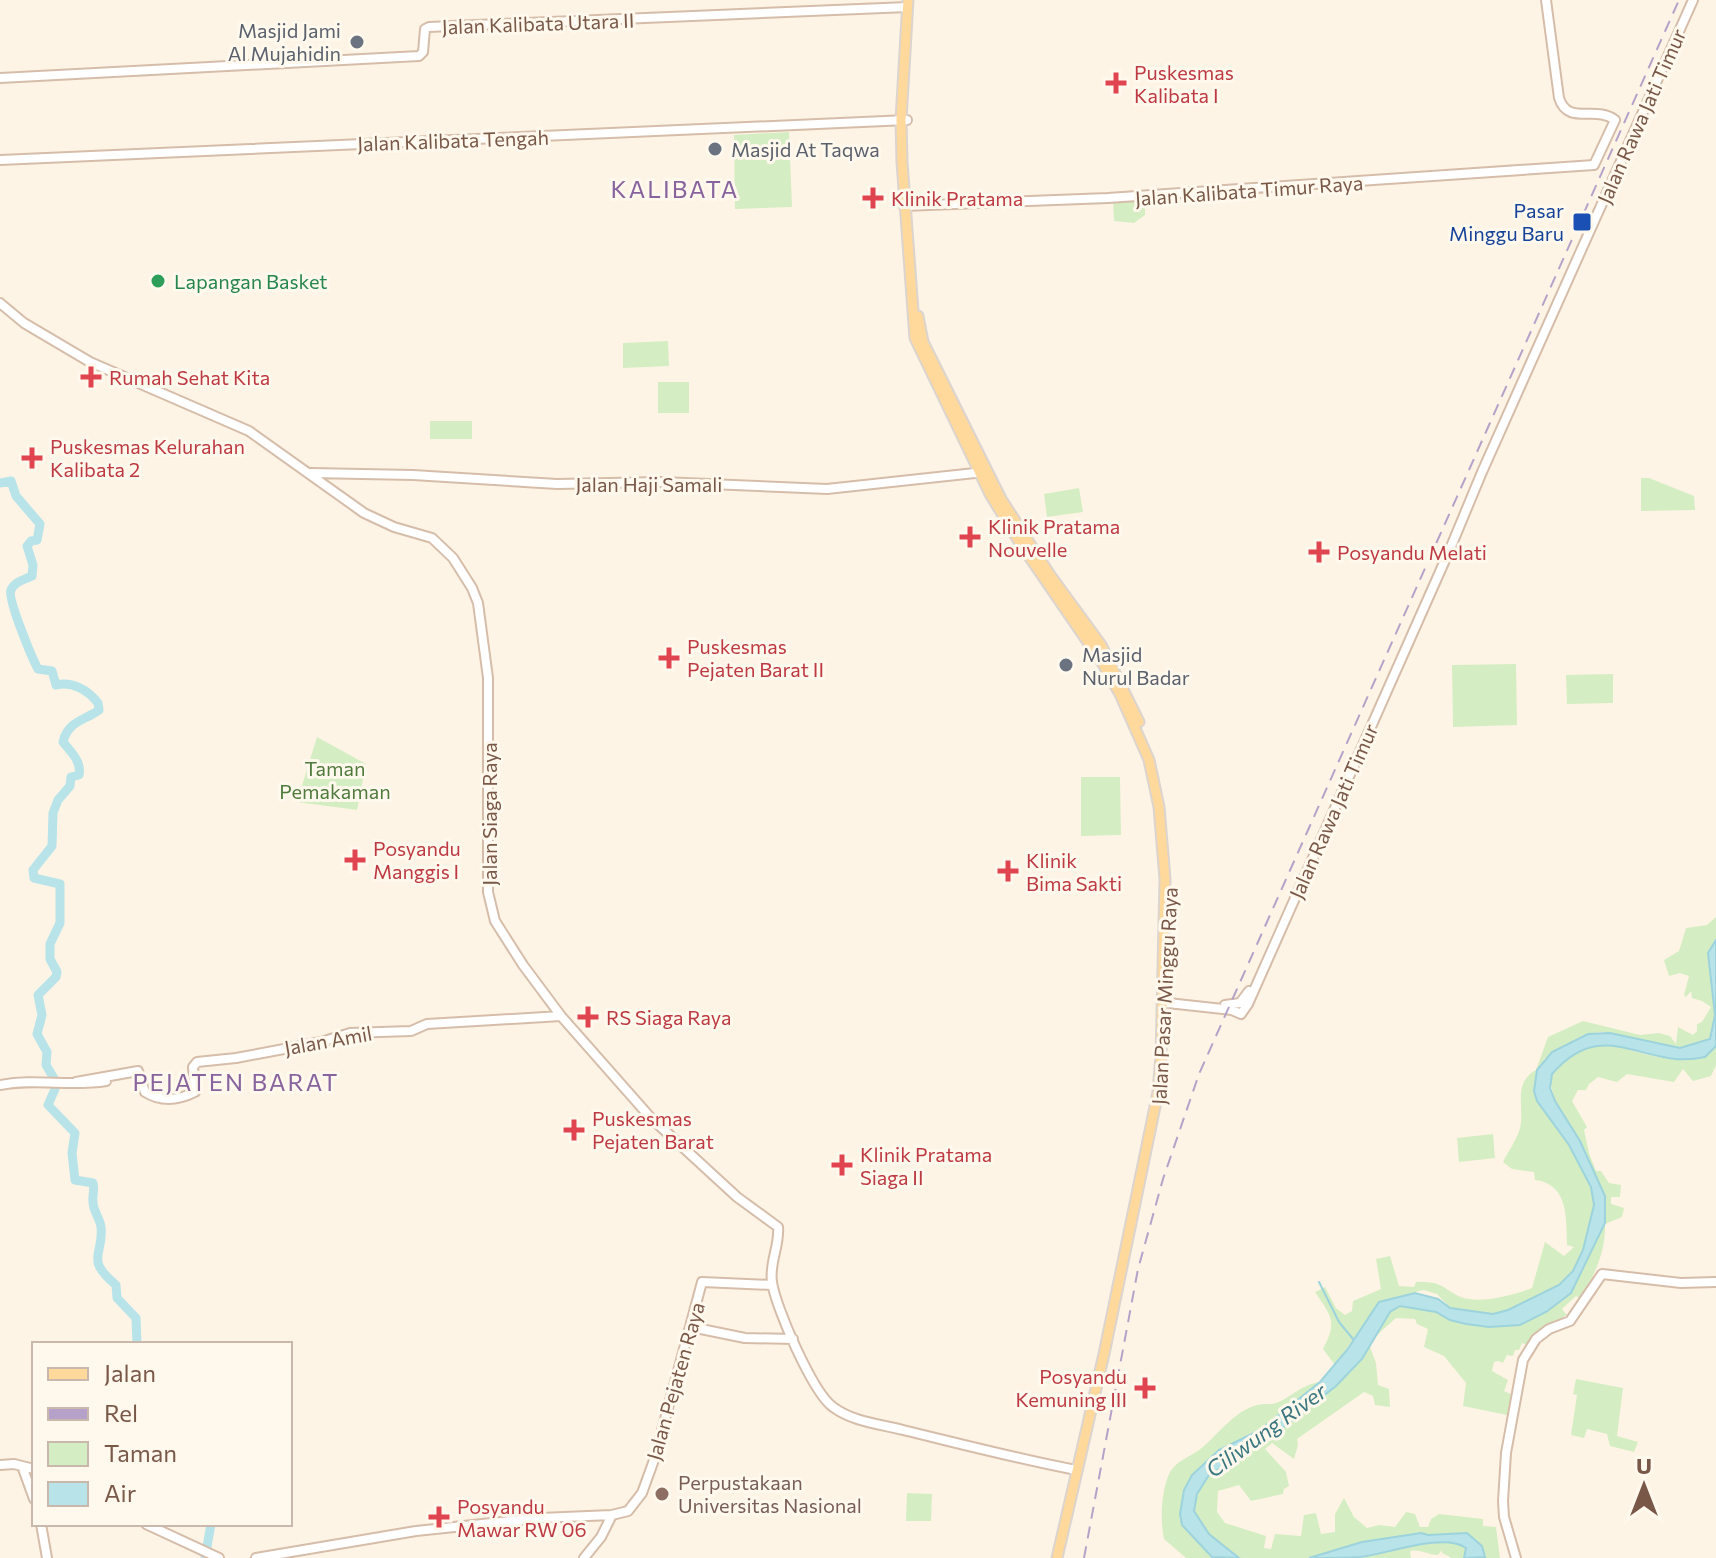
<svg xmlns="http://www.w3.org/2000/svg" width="1716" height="1558" font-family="Commissioner,sans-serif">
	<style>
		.green { fill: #d5edc2 }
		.water { fill: #b8e3e9; stroke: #9dd3dc; stroke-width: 2 }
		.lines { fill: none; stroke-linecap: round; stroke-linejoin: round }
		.stream { stroke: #9dd3dc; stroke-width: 2 }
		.river { stroke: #b8e3e9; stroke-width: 9 }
		.secondary-casing { stroke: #d6bdaa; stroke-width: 12 }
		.primary-casing { stroke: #dcd4cf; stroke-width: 13 }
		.secondary { stroke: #fff; stroke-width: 8 }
		.primary { stroke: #ffd89b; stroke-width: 9 }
		.rail { stroke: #b6a2c9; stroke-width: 2; stroke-dasharray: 12 8; stroke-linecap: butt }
		.worship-dot { fill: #6b7280; stroke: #fff8ed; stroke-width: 3 }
		.health-dot { fill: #e0444e; stroke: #fff8ed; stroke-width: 3 }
		.transit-dot { fill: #1a4fb4; stroke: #fff8ed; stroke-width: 3 }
		.leisure-dot { fill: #2e9e5b; stroke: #fff8ed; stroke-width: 3 }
		.education-dot { fill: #8d6e63; stroke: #fff8ed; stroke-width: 3 }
		.labels { text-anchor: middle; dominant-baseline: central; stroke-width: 6; stroke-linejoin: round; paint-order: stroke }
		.street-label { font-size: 20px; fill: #795848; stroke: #fff8ed }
		.worship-label { font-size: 20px; fill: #5b616d; stroke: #fff8ed; text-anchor: start }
		.health-label { font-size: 20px; fill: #be3a42; stroke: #fff8ed; text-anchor: start }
		.transit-label { font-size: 20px; fill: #164399; stroke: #fff8ed; text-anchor: end }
		.leisure-label { font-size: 20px; fill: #27864d; stroke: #fff8ed; text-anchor: start }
		.park-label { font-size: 20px; fill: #507a3c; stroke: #fff8ed }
		.education-label { font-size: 20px; fill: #785e54; stroke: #fff8ed; text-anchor: start }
		.water-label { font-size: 22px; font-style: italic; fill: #3a767f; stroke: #fff8ed }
		.quarter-label { font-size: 24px; letter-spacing: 2px; fill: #88639d; stroke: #fff8ed }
	</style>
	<rect width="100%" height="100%" fill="#fef4e5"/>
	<path class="green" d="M789,132L792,207L735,209L734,135Z
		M1145,199V215L1134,223L1114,221L1113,201Z
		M668,341L669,366L623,368V343Z
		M658,382H689V413H658Z
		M430,421H472V439H430Z
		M1641,478H1649L1694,496L1695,510L1641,511Z
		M1079,488L1083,512L1047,517L1044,494Z
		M1516,664L1517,725L1453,727L1452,665Z
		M1613,674V703L1567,704L1566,675Z
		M317,737L366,764L357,810L297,802Z
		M1081,777H1120L1121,835L1081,836Z
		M1716,917V940L1708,953L1715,1015L1710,1039L1680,1048L1600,1032L1578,1038L1545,1058L1537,1070L1534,1091L1537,1101L1569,1145L1592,1188L1594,1205L1583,1250L1574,1270L1559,1285L1508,1310L1493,1314L1450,1308L1437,1294L1423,1290L1379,1302L1335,1365L1323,1349C1338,1321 1331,1316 1315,1292L1325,1287L1336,1308L1345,1315L1352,1311L1353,1301L1381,1289L1376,1259L1390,1256L1399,1286L1414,1287L1416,1282C1446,1279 1448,1296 1469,1299C1487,1302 1516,1294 1532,1288L1545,1242L1564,1256L1574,1247L1567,1245C1566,1219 1569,1184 1535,1180L1534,1172L1512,1169L1503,1162C1508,1152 1517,1139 1520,1128C1525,1107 1512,1083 1536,1070L1548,1037L1583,1021L1640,1035L1659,1033L1670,1036L1676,1044L1678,1027L1693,1035L1697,1031V1024L1702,1022L1711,1007L1702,1001L1692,998L1691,991L1686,997L1684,995L1689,976L1680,973L1669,976L1664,960L1679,951L1686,928L1707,925Z
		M1606,1043C1631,1050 1677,1066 1701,1058C1708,1056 1711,1051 1716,1046V1065L1711,1076L1693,1081L1683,1069L1674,1082L1627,1074L1617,1082L1598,1077L1589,1084L1586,1090H1578L1572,1101L1587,1127L1584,1130L1589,1153L1596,1171H1601L1609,1183L1621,1185L1620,1197H1611V1204L1624,1208L1622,1217L1605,1224C1606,1250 1595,1277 1579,1298L1576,1296L1562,1309L1567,1315C1552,1323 1534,1328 1529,1346L1522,1343L1519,1350H1515L1513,1356L1507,1355L1503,1363L1498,1361L1494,1362L1492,1371L1508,1380L1504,1391L1515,1396L1512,1416L1463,1406L1466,1383L1444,1356L1424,1347L1428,1329L1417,1324L1415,1319L1396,1318L1377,1335L1390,1312L1400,1306L1435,1312L1450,1320L1466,1324L1489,1327L1520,1325L1546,1312L1571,1293L1605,1224V1196L1580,1141L1555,1101L1550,1081L1552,1074L1572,1055L1593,1045Z
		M1493,1134L1495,1158L1459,1162L1457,1138Z
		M1370,1347L1376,1363L1378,1385L1389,1389L1390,1407L1375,1405L1373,1396L1364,1392L1297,1439L1298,1445L1294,1459L1272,1443L1265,1449L1286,1472L1289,1486L1284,1489L1283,1494L1251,1501L1239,1485L1218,1491L1217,1512L1225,1523L1266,1536L1264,1548L1271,1549L1275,1534L1301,1536L1304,1515L1316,1513L1321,1534L1335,1532V1514L1344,1498L1354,1517L1367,1528L1379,1525L1395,1527L1406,1512L1415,1514L1420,1527H1428L1431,1519L1439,1514L1483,1519V1526L1496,1527L1500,1558H1483L1482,1546L1467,1533L1428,1535L1421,1533L1362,1542L1309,1558H1239L1209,1534L1194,1511C1196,1498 1199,1488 1207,1477C1219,1463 1239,1457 1254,1448C1295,1420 1341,1389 1370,1347Z
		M1576,1379L1623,1388L1617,1436L1638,1442L1634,1452L1610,1446L1607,1434L1587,1429L1584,1438L1571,1435L1577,1395L1573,1394Z
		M1320,1382L1260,1430L1219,1450L1192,1475L1184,1490L1180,1514L1182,1525L1214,1558H1186L1164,1539C1160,1520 1161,1490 1170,1472C1178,1459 1193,1456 1204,1446C1221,1431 1235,1411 1257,1405C1263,1403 1270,1405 1276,1403C1294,1396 1298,1386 1320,1382Z
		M907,1493L932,1494L931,1521H906Z
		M1453,1542L1466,1548L1464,1558H1452L1442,1553V1550L1438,1555C1428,1555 1421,1549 1410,1551L1411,1558H1356L1422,1544Z"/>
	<path class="water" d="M1716,940V1046L1705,1057C1643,1071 1605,1013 1552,1074L1550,1088L1555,1101L1580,1141L1605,1196V1223L1571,1293L1546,1312L1520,1325L1489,1327L1466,1324L1450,1320L1436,1312L1400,1306L1390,1312L1362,1359L1336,1386L1271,1437L1209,1475L1197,1494L1194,1511L1209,1534L1239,1558L1212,1557L1182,1525L1180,1514L1184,1490L1192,1475L1219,1450L1260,1430L1320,1382L1347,1350L1379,1302L1415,1293L1438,1299L1450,1308L1493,1314L1508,1310L1559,1285L1573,1271L1583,1250L1594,1205L1591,1187L1569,1145L1537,1101L1534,1091L1537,1070L1552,1052L1588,1034L1610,1033L1680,1048L1710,1039L1715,1015L1708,953Z
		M1421,1533L1428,1535L1467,1533L1482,1546L1485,1557L1464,1558L1466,1548C1444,1532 1387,1554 1360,1557C1344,1558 1326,1558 1309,1558L1362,1542Z"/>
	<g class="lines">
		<path class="stream" d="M1319,1282L1339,1322L1353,1339"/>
		<path class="river" d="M0,483L11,481L16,496L40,524L37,540L31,541L27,546L33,565L32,576C24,580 15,581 11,590C7,598 32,658 38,669L52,671L56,685C72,681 88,690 98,703L99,710C84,721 68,721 63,742C71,752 82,762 79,775L71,777L70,786L58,800L53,813L52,846L33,870L34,878L60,884V923L50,944V959L57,972L56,977L38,995L42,1015L37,1034L47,1052L46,1065L55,1080V1089L48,1105L75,1133L72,1153L75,1180L93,1183C95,1191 92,1195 93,1202C93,1211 100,1218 101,1227C104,1256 84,1258 116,1285L117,1298L136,1318L137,1344
			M205,1558L211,1524"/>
		<g class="secondary-casing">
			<path id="secondary" d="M0,78L419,56L423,52L425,29L429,27L908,7
				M0,160L907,120
				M904,206L1108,198L1594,165L1615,120C1596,105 1568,126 1559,98L1546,0
				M0,303L24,323L90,362L249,431L364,513L394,527L432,538L453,558L472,588L478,603L488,678V892L495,921L523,965L561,1016L650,1117L737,1197L778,1227C780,1245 769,1263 772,1282C775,1306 813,1393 833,1407C853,1422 880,1424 903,1430C961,1444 1018,1459 1076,1470
				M311,473L413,475L557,484L661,482L827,489L984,472
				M1168,1003L1232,1010L1241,1014L1248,1004L1450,549L1482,472L1693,0
				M1225,1005L1240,1003L1249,991
				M76,1082L138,1071L145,1092C161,1102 179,1100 195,1092L193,1067L197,1062L236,1058L321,1042L350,1033L411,1031L427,1024L561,1016
				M0,1085C36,1078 71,1087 106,1081
				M691,1327L745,1338L793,1339
				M0,1465L14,1464L34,1469
				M22,1466L34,1499
				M41,1524L47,1558
				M146,1524L219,1558
				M256,1558L416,1531L540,1518L612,1515L628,1511L642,1493L654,1460L702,1282L772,1285
				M584,1558L601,1537L612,1515
				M1516,1558L1504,1517L1503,1501L1506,1453L1523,1360L1536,1339L1549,1329L1570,1321L1602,1274L1681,1283L1716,1282"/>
		</g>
		<g class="primary-casing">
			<path id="primary" d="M908,0L901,120L902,162L915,338L990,494L1020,543L1103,664L1120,694L1149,760L1159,807L1165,879L1161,1056L1158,1092L1104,1354L1057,1558
				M918,316L923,342L1001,499L1050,575L1101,645L1139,722"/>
		</g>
		<use href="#secondary" class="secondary"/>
		<use href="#primary" class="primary"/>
		<path class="rail" d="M1084,1558L1138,1269L1163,1179L1199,1074L1679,0"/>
	</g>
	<g class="worship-dot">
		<circle cx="357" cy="42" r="8"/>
		<circle cx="715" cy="149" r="8"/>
		<circle cx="1066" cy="665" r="8"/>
	</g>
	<g class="health-dot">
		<path d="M1112 71h8v8h8v8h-8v8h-8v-8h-8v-8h8z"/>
		<path d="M869 186h8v8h8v8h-8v8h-8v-8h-8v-8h8z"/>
		<path d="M87 365h8v8h8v8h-8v8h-8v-8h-8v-8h8z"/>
		<path d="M28 446h8v8h8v8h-8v8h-8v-8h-8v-8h8z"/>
		<path d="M966 525h8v8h8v8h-8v8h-8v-8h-8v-8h8z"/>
		<path d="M1315 540h8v8h8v8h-8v8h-8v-8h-8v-8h8z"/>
		<path d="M665 646h8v8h8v8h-8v8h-8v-8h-8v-8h8z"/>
		<path d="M351 848h8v8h8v8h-8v8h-8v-8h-8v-8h8z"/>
		<path d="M1004 859h8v8h8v8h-8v8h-8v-8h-8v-8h8z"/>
		<path d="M584 1005h8v8h8v8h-8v8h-8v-8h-8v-8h8z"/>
		<path d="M570 1118h8v8h8v8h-8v8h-8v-8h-8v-8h8z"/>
		<path d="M838 1153h8v8h8v8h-8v8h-8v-8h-8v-8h8z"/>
		<path d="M1141 1376h8v8h8v8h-8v8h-8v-8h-8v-8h8z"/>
		<path d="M435 1505h8v8h8v8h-8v8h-8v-8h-8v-8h8z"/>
	</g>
	<rect class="transit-dot" x="1572" y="212" width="20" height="20" rx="4"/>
	<circle class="leisure-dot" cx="158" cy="281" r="8"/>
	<circle class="education-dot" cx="662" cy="1494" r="8"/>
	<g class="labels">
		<g class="street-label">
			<text transform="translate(538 23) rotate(-2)">Jalan Kalibata Utara II</text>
			<text transform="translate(1641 116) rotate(-66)">Jalan Rawa Jati Timur</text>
			<text transform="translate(453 140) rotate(-2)">Jalan Kalibata Tengah</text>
			<text transform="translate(1249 190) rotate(-4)">Jalan Kalibata Timur Raya</text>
			<text x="649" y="484">Jalan Haji Samali</text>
			<text transform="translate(1333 811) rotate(-66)">Jalan Rawa Jati Timur</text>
			<text transform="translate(489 814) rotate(-90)">Jalan Siaga Raya</text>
			<text transform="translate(1164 996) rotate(-87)">Jalan Pasar Minggu Raya</text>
			<text transform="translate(328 1040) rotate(-10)">Jalan Amil</text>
			<text transform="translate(675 1381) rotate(-74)">Jalan Pejaten Raya</text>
		</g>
		<g class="worship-label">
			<text x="341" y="30" text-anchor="end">Masjid Jami<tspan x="341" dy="23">Al Mujahidin</tspan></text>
			<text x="731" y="149">Masjid At Taqwa</text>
			<text x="1082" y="654">Masjid<tspan x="1082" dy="23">Nurul Badar</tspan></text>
		</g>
		<g class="health-label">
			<text x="1134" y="72">Puskesmas<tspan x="1134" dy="23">Kalibata I</tspan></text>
			<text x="891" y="198">Klinik Pratama</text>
			<text x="109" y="377">Rumah Sehat Kita</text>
			<text x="50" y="446">Puskesmas Kelurahan<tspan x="50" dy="23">Kalibata 2</tspan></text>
			<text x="988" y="526">Klinik Pratama<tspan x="988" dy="23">Nouvelle</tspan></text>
			<text x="1337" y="552">Posyandu Melati</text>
			<text x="687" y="646">Puskesmas<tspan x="687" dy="23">Pejaten Barat II</tspan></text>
			<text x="373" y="848">Posyandu<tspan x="373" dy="23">Manggis I</tspan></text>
			<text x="1026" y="860">Klinik<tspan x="1026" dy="23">Bima Sakti</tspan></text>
			<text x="606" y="1017">RS Siaga Raya</text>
			<text x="592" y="1118">Puskesmas<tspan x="592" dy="23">Pejaten Barat</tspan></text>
			<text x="860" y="1154">Klinik Pratama<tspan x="860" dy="23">Siaga II</tspan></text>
			<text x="1127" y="1376" text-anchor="end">Posyandu<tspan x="1127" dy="23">Kemuning III</tspan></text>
			<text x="457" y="1506">Posyandu<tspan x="457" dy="23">Mawar RW 06</tspan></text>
		</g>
		<g class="transit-label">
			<text x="1564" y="210">Pasar<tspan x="1564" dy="23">Minggu Baru</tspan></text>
		</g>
		<g class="leisure-label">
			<text x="174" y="281">Lapangan Basket</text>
		</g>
		<g class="park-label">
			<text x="335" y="768">Taman<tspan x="335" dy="23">Pemakaman</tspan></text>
		</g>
		<g class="education-label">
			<text x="678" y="1482">Perpustakaan<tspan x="678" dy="23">Universitas Nasional</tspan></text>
		</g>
		<g class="water-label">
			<text transform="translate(1266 1430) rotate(-36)">Ciliwung River</text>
		</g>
		<g class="quarter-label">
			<text x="675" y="188">KALIBATA</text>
			<text x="236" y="1081">PEJATEN BARAT</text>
		</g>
	</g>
	<rect x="32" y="1342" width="260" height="184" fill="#fff8ed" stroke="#c9b8ab" stroke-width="2"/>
	<rect x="48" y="1368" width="40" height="12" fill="#ffd89b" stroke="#c9b8ab" stroke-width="2"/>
	<text x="104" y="1382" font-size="24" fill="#795848">Jalan</text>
	<rect x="48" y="1408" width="40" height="12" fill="#b6a2c9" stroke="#c9b8ab" stroke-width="2"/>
	<text x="104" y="1422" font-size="24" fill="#795848">Rel</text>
	<rect x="48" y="1442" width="40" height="24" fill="#d5edc2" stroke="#c9b8ab" stroke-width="2"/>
	<text x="104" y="1462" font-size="24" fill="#795848">Taman</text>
	<rect x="48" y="1482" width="40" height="24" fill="#b8e3e9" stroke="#c9b8ab" stroke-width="2"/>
	<text x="104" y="1502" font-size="24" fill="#795848">Air</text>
	<g transform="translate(1644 1486)" stroke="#fff8ed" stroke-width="6" paint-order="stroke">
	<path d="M0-6L14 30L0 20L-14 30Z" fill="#795848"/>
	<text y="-12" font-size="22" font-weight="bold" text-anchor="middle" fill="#795848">U</text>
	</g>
</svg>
